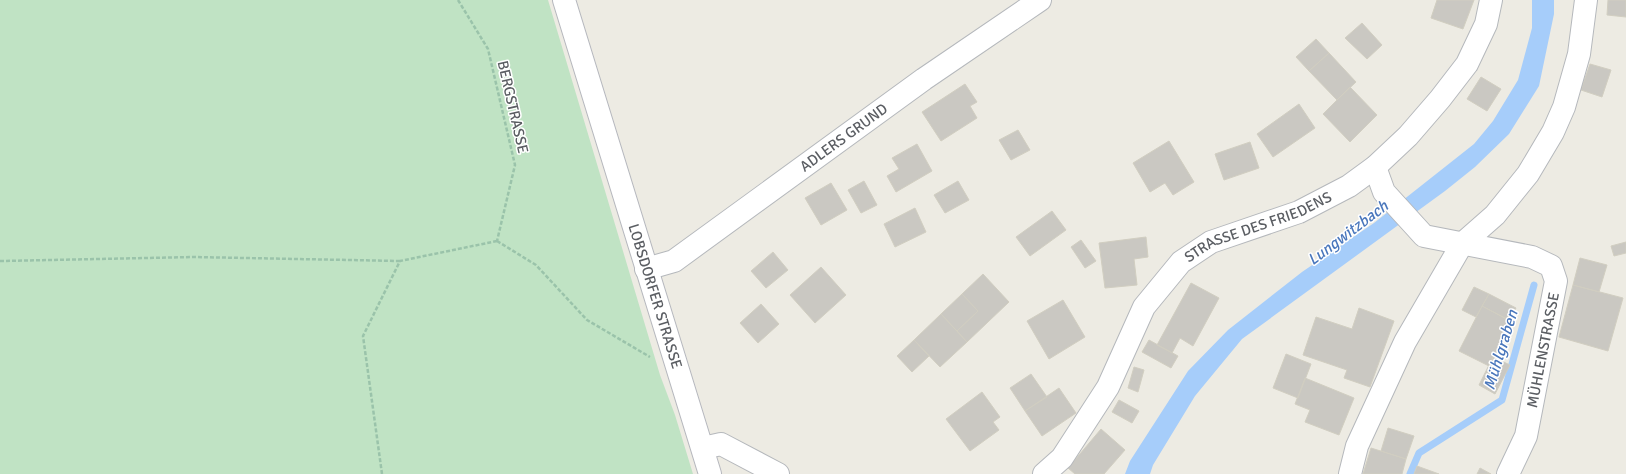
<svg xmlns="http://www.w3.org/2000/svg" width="1626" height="474" font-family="Signika,sans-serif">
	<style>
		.green { fill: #c0e3c4 }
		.water { fill: #a6cdfa }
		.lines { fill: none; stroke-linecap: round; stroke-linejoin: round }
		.stream { stroke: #a6cdfa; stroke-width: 7 }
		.building { fill: #cac8c2; stroke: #d1cec1 }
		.minor-casing { stroke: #b5b8bc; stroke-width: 24 }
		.secondary-casing { stroke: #b6b8be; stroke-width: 24 }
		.path { stroke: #9ac3aa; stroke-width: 2.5; stroke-dasharray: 4 2; stroke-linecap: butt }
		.minor { stroke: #fff; stroke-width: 22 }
		.secondary { stroke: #fff; stroke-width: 22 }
		.labels { text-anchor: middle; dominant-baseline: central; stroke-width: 3; stroke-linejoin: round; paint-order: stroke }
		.street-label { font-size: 15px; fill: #5b5e63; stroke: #fff }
		.water-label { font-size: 16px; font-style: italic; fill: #4a77bc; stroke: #fff }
	</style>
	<rect width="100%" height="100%" fill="#edebe3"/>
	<path class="green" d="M0,0H548L660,375L675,415L693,474H0Z"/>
	<path class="water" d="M1532,0H1554V14L1539,86L1509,134L1475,167L1445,191L1242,339L1195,396L1153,465L1150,474H1125L1130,461L1188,371L1228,330L1302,272L1374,223L1474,144L1493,121L1518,80L1532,28Z"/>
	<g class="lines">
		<path class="stream" d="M1410,474L1419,453L1502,400L1534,285"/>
	</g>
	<path class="building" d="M1437,0H1474L1463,29L1431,18Z
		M1608,0H1626V17L1607,15Z
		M1362,23L1382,45L1367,59L1345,38Z
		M1316,39L1329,53L1309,71L1296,57Z
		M1329,53L1356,82L1337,100L1309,71Z
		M1590,64L1611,70L1602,97L1581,90Z
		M1481,77L1501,89L1487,111L1467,99Z
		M965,84L977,102L970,106L977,118L941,141L922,112Z
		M1350,87L1377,115L1350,142L1323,114Z
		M1299,104L1315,128L1273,157L1257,134Z
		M1018,130L1030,150L1011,160L999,140Z
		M1169,141L1194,182L1173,195L1165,183L1150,192L1133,163Z
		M1250,142L1259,168L1224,180L1215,154Z
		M917,144L932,171L896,192L887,176L899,169L892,158Z
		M864,181L877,205L861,213L848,190Z
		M958,181L969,200L945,213L934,195Z
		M831,183L847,210L821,225L805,198Z
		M915,208L926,232L895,247L884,224Z
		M1052,211L1066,230L1030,256L1016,237Z
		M1146,237L1148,257L1134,259L1137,285L1105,288L1099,243Z
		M1081,240L1096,261L1085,268L1071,247Z
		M1626,242V253L1614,256L1611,246Z
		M773,252L788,270L766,288L751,271Z
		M1580,258L1607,265L1599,292L1573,285Z
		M821,267L846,295L815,323L790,295Z
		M983,274L1009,302L967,342L957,331L978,311L962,294Z
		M1191,283L1219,298L1193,346L1180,338L1172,353L1157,345Z
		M1573,285L1623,298L1608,351L1559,337Z
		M1474,287L1489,294L1476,317L1462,310Z
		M962,294L978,311L957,331L941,314Z
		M1489,294L1516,308L1509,320L1482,306Z
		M1063,300L1085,337L1049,359L1027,321Z
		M761,304L779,324L758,343L740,323Z
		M1482,306L1512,322L1489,366L1459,351Z
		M1359,308L1394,321L1370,387L1344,378L1347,370L1303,355L1316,317L1352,329Z
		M941,314L967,342L940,367L914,340Z
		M914,340L929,356L912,372L897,356Z
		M1149,340L1178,356L1171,368L1142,352Z
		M1286,354L1311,364L1298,398L1273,388Z
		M1493,357L1510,365L1495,394L1479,385Z
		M1134,367L1144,370L1138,392L1128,388Z
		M1031,374L1047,397L1025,411L1010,388Z
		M1305,378L1354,398L1339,435L1305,422L1310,410L1295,404Z
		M1059,388L1076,413L1042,436L1025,411Z
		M982,392L1000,417L993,422L999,430L970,451L946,419Z
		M1119,400L1139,411L1132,423L1112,412Z
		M1388,428L1414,436L1406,459L1381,451Z
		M1101,429L1125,450L1104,474H1075L1068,468Z
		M1371,448L1406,459L1402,474H1363Z
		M1417,466L1439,474H1414Z
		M1480,468L1491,474H1477Z"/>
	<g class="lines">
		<g class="minor-casing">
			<g id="minor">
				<path d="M1375,167L1384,192L1424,236L1532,257L1551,266L1556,281L1526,436L1508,474"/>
				<path id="s1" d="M646,269L674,261L924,79L1040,0"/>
				<path d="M703,448L721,444L778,474"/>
				<path id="s2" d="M1044,474L1062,458L1108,387L1144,307L1181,262L1211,242L1299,212L1349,186L1375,167L1408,136L1440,99L1467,64L1486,24L1491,0"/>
				<path d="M1350,474L1357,446L1405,342L1462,244L1495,215L1528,174L1553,132L1564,107L1579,54L1586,0"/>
			</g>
		</g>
		<g class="secondary-casing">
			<g id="secondary">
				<path id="s3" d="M564,0L710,474"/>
			</g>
		</g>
		<path class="path" d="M458,0L488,49L515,165L497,241
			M497,241L536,265L587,320L650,357
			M0,261L194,257L400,261
			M382,474L363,336L400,261L497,241"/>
		<use href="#minor" class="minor"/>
		<use href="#secondary" class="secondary"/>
	</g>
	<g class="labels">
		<g class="street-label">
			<text transform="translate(513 107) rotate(77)">BERGSTRASSE</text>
			<text stroke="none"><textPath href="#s1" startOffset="239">ADLERS GRUND</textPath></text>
			<text stroke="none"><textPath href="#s2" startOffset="340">STRASSE DES FRIEDENS</textPath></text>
			<text stroke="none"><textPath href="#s3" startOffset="310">LOBSDORFER STRASSE</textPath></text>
			<text transform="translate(1543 350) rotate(-79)">MÜHLENSTRASSE</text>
		</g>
		<g class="water-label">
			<text transform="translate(1348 233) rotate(-37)">Lungwitzbach</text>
			<text transform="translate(1501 350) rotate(-73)">Mühlgraben</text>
		</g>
	</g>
</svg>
